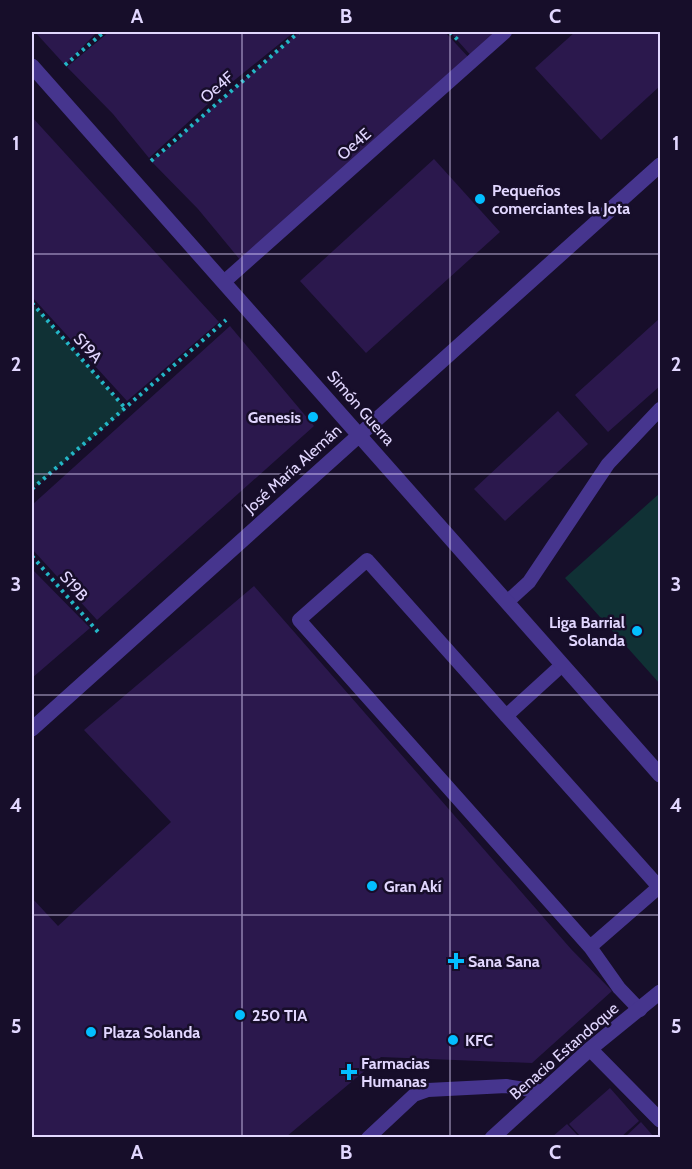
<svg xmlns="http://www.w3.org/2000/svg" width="692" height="1169" font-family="Cabin,sans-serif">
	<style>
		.green { fill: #103135 }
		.building { fill: #2b184d }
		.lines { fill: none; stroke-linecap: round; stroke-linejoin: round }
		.path { stroke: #24b6c6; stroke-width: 4; stroke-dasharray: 3 4.5; stroke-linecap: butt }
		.service { stroke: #46358e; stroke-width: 14 }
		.minor { stroke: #46358e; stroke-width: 15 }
		.grid { fill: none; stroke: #e2d7ff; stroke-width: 1.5; stroke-opacity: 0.55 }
		.poi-dot { fill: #03beff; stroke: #170e2a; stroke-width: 2 }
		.labels { text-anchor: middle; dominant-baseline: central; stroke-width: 5; stroke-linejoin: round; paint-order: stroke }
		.street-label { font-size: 16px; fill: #e2d7ff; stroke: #170e2a }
		.poi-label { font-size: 16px; font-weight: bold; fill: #e2d7ff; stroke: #170e2a; text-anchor: start }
		.neatline { fill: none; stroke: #e2d7ff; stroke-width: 2 }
		.grid-label { font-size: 20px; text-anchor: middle; font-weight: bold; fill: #e2d7ff }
	</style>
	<rect width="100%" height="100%" fill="#170e2a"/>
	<path class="green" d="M32,303L126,409L32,489Z
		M660,493V684L565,578Z"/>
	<path class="building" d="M35,32H97L65,65Z
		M109,32H294L231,83L149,158L113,114L67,67Z
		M299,32H445L470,59L241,261L198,209L151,161L181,139L179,137Z
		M450,32H502L474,59Z
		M575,32H660V86L601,140L535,68Z
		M32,117L219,322L127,401L32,297Z
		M434,159L500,232L366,353L300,281Z
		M660,318V386L608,432L575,395Z
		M230,326L314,426L97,620L32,549V505Z
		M558,411L588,444L505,521L474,489Z
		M32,569L90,628L32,678Z
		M254,586L571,949L612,991L532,1063L381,1057L286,1137H32V898L58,926L171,822L84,730Z
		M610,1088L639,1121L621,1137H581L569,1124Z
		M641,1122L654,1137H625Z
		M567,1124L579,1137H552Z"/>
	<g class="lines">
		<path class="path" d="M450,32L460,42
			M65,65L104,32
			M151,161L299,32
			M32,303L126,409
			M32,489L226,320
			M32,556L98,632"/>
		<path class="service" d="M225,281L505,32
			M507,602L529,582L608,464L660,409
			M506,716L562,665
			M590,947L659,887L367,560L299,620L590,947L619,988L640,1010
			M368,1138L414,1095L428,1090L506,1086L543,1092"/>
		<path class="minor" d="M32,66L660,775
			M32,729L660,165
			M590,1049L660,1120
			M492,1138L590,1049L660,992"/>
	</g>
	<path class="grid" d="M242,32V1138M450,32V1138M32,254H660M32,474H660M32,695H660M32,915H660"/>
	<g class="poi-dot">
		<circle cx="480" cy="199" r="6"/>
		<circle cx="313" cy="417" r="6"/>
		<circle cx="637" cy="631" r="6"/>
		<circle cx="372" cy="886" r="6"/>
		<path d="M453 952h6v6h6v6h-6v6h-6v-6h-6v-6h6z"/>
		<circle cx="240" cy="1015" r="6"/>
		<circle cx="91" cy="1032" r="6"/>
		<circle cx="453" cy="1040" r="6"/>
		<path d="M346 1063h6v6h6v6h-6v6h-6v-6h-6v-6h6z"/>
	</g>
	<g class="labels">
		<g class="street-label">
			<text transform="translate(217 87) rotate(-41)">Oe4F</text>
			<text transform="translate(354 144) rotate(-42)">Oe4E</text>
			<text transform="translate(88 348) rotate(48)">S19A</text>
			<text transform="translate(361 408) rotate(49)">Simón Guerra</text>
			<text transform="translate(293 469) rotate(-42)">José María Alemán</text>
			<text transform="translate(74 586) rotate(49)">S19B</text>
			<text transform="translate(564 1051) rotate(-41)">Benacio Estandoque</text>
		</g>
		<g class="poi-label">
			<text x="492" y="190">Pequeños<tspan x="492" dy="18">comerciantes la Jota</tspan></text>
			<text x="301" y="417" text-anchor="end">Genesis</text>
			<text x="625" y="622" text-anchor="end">Liga Barrial<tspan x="625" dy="18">Solanda</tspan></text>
			<text x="384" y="886">Gran Akí</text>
			<text x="468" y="961">Sana Sana</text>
			<text x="252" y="1015">250 TIA</text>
			<text x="103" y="1032">Plaza Solanda</text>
			<text x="465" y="1040">KFC</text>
			<text x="361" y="1063">Farmacias<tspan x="361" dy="18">Humanas</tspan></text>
		</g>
	</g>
	<rect width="692" height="1169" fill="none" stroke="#170e2a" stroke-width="66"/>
	<rect x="33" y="33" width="626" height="1103" class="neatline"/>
	<g class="grid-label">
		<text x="137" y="23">A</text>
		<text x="346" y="23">B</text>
		<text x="555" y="23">C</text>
		<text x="16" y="150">1</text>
		<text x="676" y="150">1</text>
		<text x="16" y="371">2</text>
		<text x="676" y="371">2</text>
		<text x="16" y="591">3</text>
		<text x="676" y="591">3</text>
		<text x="16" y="812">4</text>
		<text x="676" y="812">4</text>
		<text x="16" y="1033">5</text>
		<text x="676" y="1033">5</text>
		<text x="137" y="1159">A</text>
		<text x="346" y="1159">B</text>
		<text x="555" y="1159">C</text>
	</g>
</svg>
